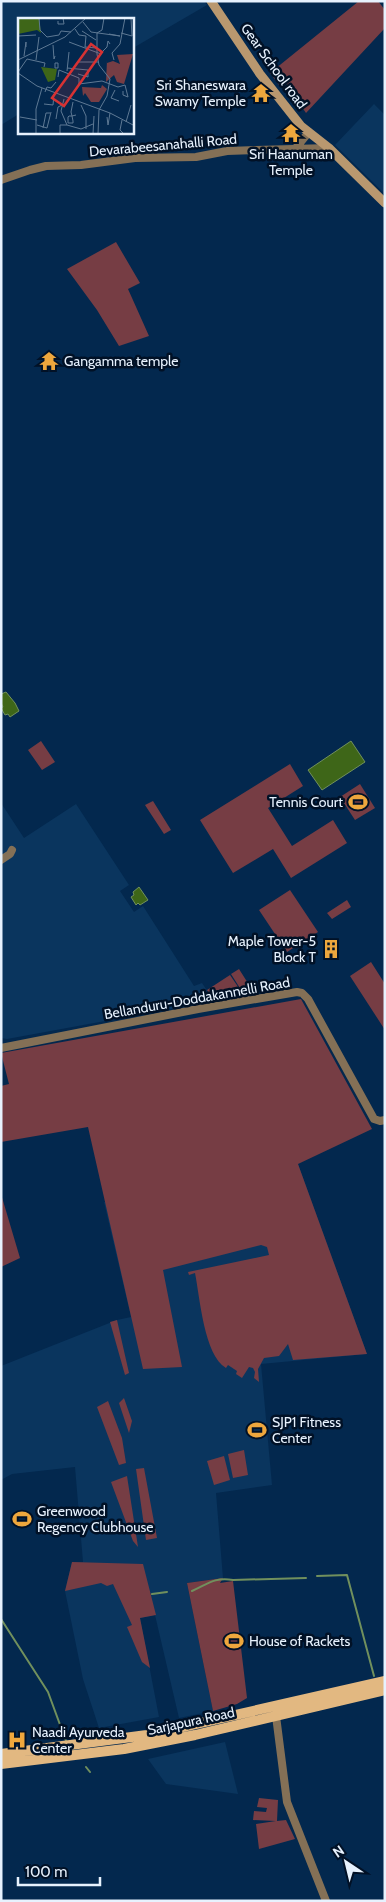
<svg xmlns="http://www.w3.org/2000/svg" width="386" height="1902" font-family="Cabin,sans-serif">
	<style>
		.built { fill: #0a355e }
		.green { fill: #763d44 }
		.water { fill: #3e6618; stroke: #71905d }
		.lines { fill: none; stroke-linecap: round; stroke-linejoin: round }
		.stream { stroke: #71905d; stroke-width: 2 }
		.tertiary { stroke: #847056; stroke-width: 8 }
		.secondary { stroke: #b9986f; stroke-width: 9 }
		.primary { stroke: #e2b881; stroke-width: 10 }
		.labels { text-anchor: middle; dominant-baseline: central; stroke-width: 5; stroke-linejoin: round; paint-order: stroke }
		.street-label { font-size: 14px; fill: #e7f2fe; stroke: #011126 }
		.poi-label { font-size: 14px; fill: #e7f2fe; stroke: #011126; text-anchor: start }
		.inset-road { fill: none; stroke: #5e7994; stroke-width: 1 }
		.view { fill: #d73233; fill-opacity: 0.15; stroke: #d73233; stroke-width: 2.5 }
		.inset-edge { fill: none; stroke: #e7f2fe; stroke-width: 2.5 }
	</style>
	<rect width="100%" height="100%" fill="#03284e"/>
	<path class="built" d="M1,1H204L207,5L133,48L132,19H19V114L1,125Z
		M374,104L385,115V194L335,145Z
		M1,803L24,838L76,804L129,885L120,891L134,912L143,906L194,986L202,983L214,1001L7,1039L1,1038Z
		M298,1164L367,1354L261,1364L272,1485L216,1493L223,1578L187,1583L213,1711L179,1718L155,1615L140,1618L159,1717L99,1728L83,1679L65,1591L72,1562H83L75,1467L12,1474L1,1480V1366L117,1320L131,1317L104,1202Z
		M225,1742L238,1794L166,1784L148,1759Z"/>
	<path class="green" d="M359,1H378L385,10V28L306,113L285,82L279,85L270,73Z
		M116,242L140,283L128,289L149,336L119,346L97,310L67,269Z
		M41,741L55,762L42,770L28,750Z
		M290,764L303,786L268,808L292,846L333,820L347,843L291,878L273,849L233,873L200,820Z
		M360,784L375,808L355,820L340,797Z
		M153,801L171,830L164,834L145,805Z
		M290,890L318,932L287,952L259,910Z
		M347,900L351,907L332,919L327,913Z
		M371,962L385,984V1030L350,976Z
		M239,969L251,988L243,993L231,974Z
		M230,975L245,997L214,1001L207,990Z
		M301,999L372,1129L298,1164L367,1354L293,1360L288,1344L279,1356L264,1358L258,1369L259,1382L254,1378L255,1372L253,1368L249,1367L242,1378L236,1374L237,1371L228,1365L226,1368C204,1355 200,1298 195,1273L189,1275L188,1272L269,1255L267,1247L261,1245L163,1270L182,1367L143,1369L88,1127L1,1142V1086L9,1084L1,1053Z
		M1,1194L20,1258L1,1267Z
		M117,1320L129,1373L125,1375L110,1322Z
		M124,1398L132,1421L129,1433L119,1403Z
		M108,1401L122,1438L126,1463L119,1465L97,1407Z
		M244,1450L248,1475L233,1478L228,1454Z
		M224,1456L230,1480L214,1485L207,1461Z
		M144,1468L157,1538L146,1540L136,1469Z
		M127,1476L138,1547L133,1541L111,1482Z
		M72,1562L143,1564L156,1615L140,1618L150,1668L142,1662L127,1627L132,1625L113,1584L107,1586L101,1583L65,1591Z
		M223,1578L220,1583L233,1581L247,1698L237,1704L213,1711L187,1583Z
		M259,1798L278,1800L277,1821L286,1820L295,1839L259,1849L256,1824L276,1821L253,1820L254,1811L266,1812L267,1808L257,1807Z"/>
	<path class="water" d="M6,692L15,703L19,711L10,717L8,714L5,715L1,708L3,707L1,703V694Z
		M351,741L365,762L322,790L308,770Z
		M139,887L148,900L140,905L138,903L136,905L131,897L134,895L133,892Z"/>
	<g class="lines">
		<path class="stream" d="M317,1576L347,1575L374,1676
			M192,1591C208,1584 214,1577 233,1580L306,1578
			M152,1594L167,1592
			M1,1619L48,1692L66,1741
			M86,1767L90,1772"/>
		<path class="tertiary" d="M295,149L309,132
			M1,180L30,170L46,166L81,165L135,158L196,157L227,151L256,150L329,148
			M1,860L10,854L12,850
			M1,1048L198,1009L297,992L302,993L308,999L374,1119L380,1121L385,1120
			M276,1716L287,1802L326,1901"/>
		<path class="secondary" d="M211,1L260,74L301,126L329,148L385,203"/>
		<path class="primary" d="M1,1754L147,1735L385,1681
			M1,1764L124,1749L195,1735L385,1690"/>
	</g>
	<defs>
		<g id="temple-bare" transform="scale(1.5)"><path d="M0-6L5-2H3V0L6.5 2.5H4V6H1.5V3h-3V6H-4V2.5H-6.5L-3 0V-2H-5Z" fill="#eea73d" stroke="#011126" stroke-width="2.5" paint-order="stroke"/></g>
		<g id="stadium-bare" transform="scale(1.5)"><path d="M0-5a6.5 5 0 1 0 0 10a6.5 5 0 1 0 0-10ZM-3.5-1.8h7v3.6h-7Z" fill="#eea73d" stroke="#011126" stroke-width="2.5" paint-order="stroke"/></g>
		<g id="building-bare" transform="scale(1.5)"><path d="M-4-6H4V6H1V3H-1V6H-4ZM-2.5-4.3h1.7v1.8h-1.7ZM.8-4.3h1.7v1.8H.8ZM-2.5-1h1.7V.8h-1.7ZM.8-1h1.7V.8H.8Z" fill="#eea73d" stroke="#011126" stroke-width="2.5" paint-order="stroke"/></g>
		<g id="hospital-bare" transform="scale(1.5)"><path d="M-5-5h3v3.5h4V-5h3V5h-3V1.5h-4V5h-3Z" fill="#eea73d" stroke="#011126" stroke-width="2.5" paint-order="stroke"/></g>
	</defs>
	<g fill-rule="evenodd">
		<use href="#temple-bare" x="261" y="93"/>
		<use href="#temple-bare" x="291" y="133"/>
		<use href="#temple-bare" x="49" y="361"/>
		<use href="#stadium-bare" x="358" y="802"/>
		<use href="#building-bare" x="331" y="949"/>
		<use href="#stadium-bare" x="257" y="1430"/>
		<use href="#stadium-bare" x="22" y="1519"/>
		<use href="#stadium-bare" x="234" y="1641"/>
		<use href="#hospital-bare" x="17" y="1740"/>
	</g>
	<g class="labels">
		<g class="street-label">
			<text transform="translate(274 66) rotate(54)">Gear School road</text>
			<text transform="translate(163 145) rotate(-5)">Devarabeesanahalli Road</text>
			<text transform="translate(197 998) rotate(-10)">Bellanduru-Doddakannelli Road</text>
			<text transform="translate(191 1721) rotate(-12)">Sarjapura Road</text>
		</g>
		<g class="poi-label">
			<text x="246" y="85" text-anchor="end">Sri Shaneswara<tspan x="246" dy="16">Swamy Temple</tspan></text>
			<text x="291" y="154" text-anchor="middle">Sri Haanuman<tspan x="291" dy="16">Temple</tspan></text>
			<text x="64" y="361">Gangamma temple</text>
			<text x="343" y="802" text-anchor="end">Tennis Court</text>
			<text x="316" y="941" text-anchor="end">Maple Tower-5<tspan x="316" dy="16">Block T</tspan></text>
			<text x="272" y="1422">SJP1 Fitness<tspan x="272" dy="16">Center</tspan></text>
			<text x="37" y="1511">Greenwood<tspan x="37" dy="16">Regency Clubhouse</tspan></text>
			<text x="249" y="1641">House of Rackets</text>
			<text x="32" y="1732">Naadi Ayurveda<tspan x="32" dy="16">Center</tspan></text>
		</g>
	</g>
	<g transform="translate(18 18)">
		<rect width="116" height="116" fill="#03284e"/>
		<path d="M115,36L106,66L99,64L96,57L88,64L89,42V45L95,43L102,46L99,37ZM84,67L89,71L81,84H73L67,75L65,78L64,69L83,70Z" fill="#763d44"/>
		<path d="M0,0H21L23,15L19,12L0,16ZM23,49L39,51L37,62L30,64Z" fill="#3e6618"/>
		<path class="inset-road" d="M21,0L22,12L29,19L41,17L43,13L53,14M40,3V6H46L45,0M65,4L73,14L102,18L91,16M57,11L61,17L68,18L67,29L79,30M64,13L78,22M103,15L114,18L113,0M0,18L18,17M51,24L83,36M35,27L36,41L37,38M83,35L89,29L90,23L92,26M6,38L8,24V29M0,42L47,19L68,0M18,42L21,19M96,42L94,35L102,26L107,0M60,44H80M40,45V50H37V45ZM49,50L70,52V59L60,56M49,53L51,34M0,54L9,41L27,45L26,49M0,55L19,68L92,95L117,108M40,59L41,52L61,60V66L84,63L100,69M100,69L107,67L110,79L105,77V73M97,72L93,80L101,83M27,74L29,69L33,70L38,64M46,81L43,93L49,107L63,111L75,106M55,84L53,94L54,98L55,103V105H50V99L51,98H54L58,97M26,86L35,87L36,76M63,87L68,98V111M81,92L89,78L92,61L81,47L79,36V15L84,12L86,0M2,99L19,102M89,99L90,107L92,95M38,101L40,89L44,87M104,102L102,112L106,116M108,104L113,87M19,107L29,110L33,94M25,110L28,95H32M18,116V91L24,70M42,116V107H49M75,116L76,98M80,116L81,92"/>
		<path class="view" d="M73,26L84,34L46,88L34,80Z"/>
		<rect width="116" height="116" class="inset-edge"/>
	</g>
	<rect width="386" height="1902" fill="none" stroke="#e7f2fe" stroke-width="5"/>
	<g transform="translate(346 1862) rotate(325)" stroke="#011126" stroke-width="4" paint-order="stroke">
	<path d="M0-4L9 19L0 12L-9 19Z" fill="#e7f2fe"/>
	<text y="-8" font-size="14" font-weight="bold" text-anchor="middle" fill="#e7f2fe">N</text>
	</g>
	<path d="M18 1877v8h82v-8" fill="none" stroke="#e7f2fe" stroke-width="2.5"/>
	<text x="25" y="1877" font-size="15" fill="#e7f2fe" stroke="#011126" stroke-width="4" paint-order="stroke">100 m</text>
</svg>
